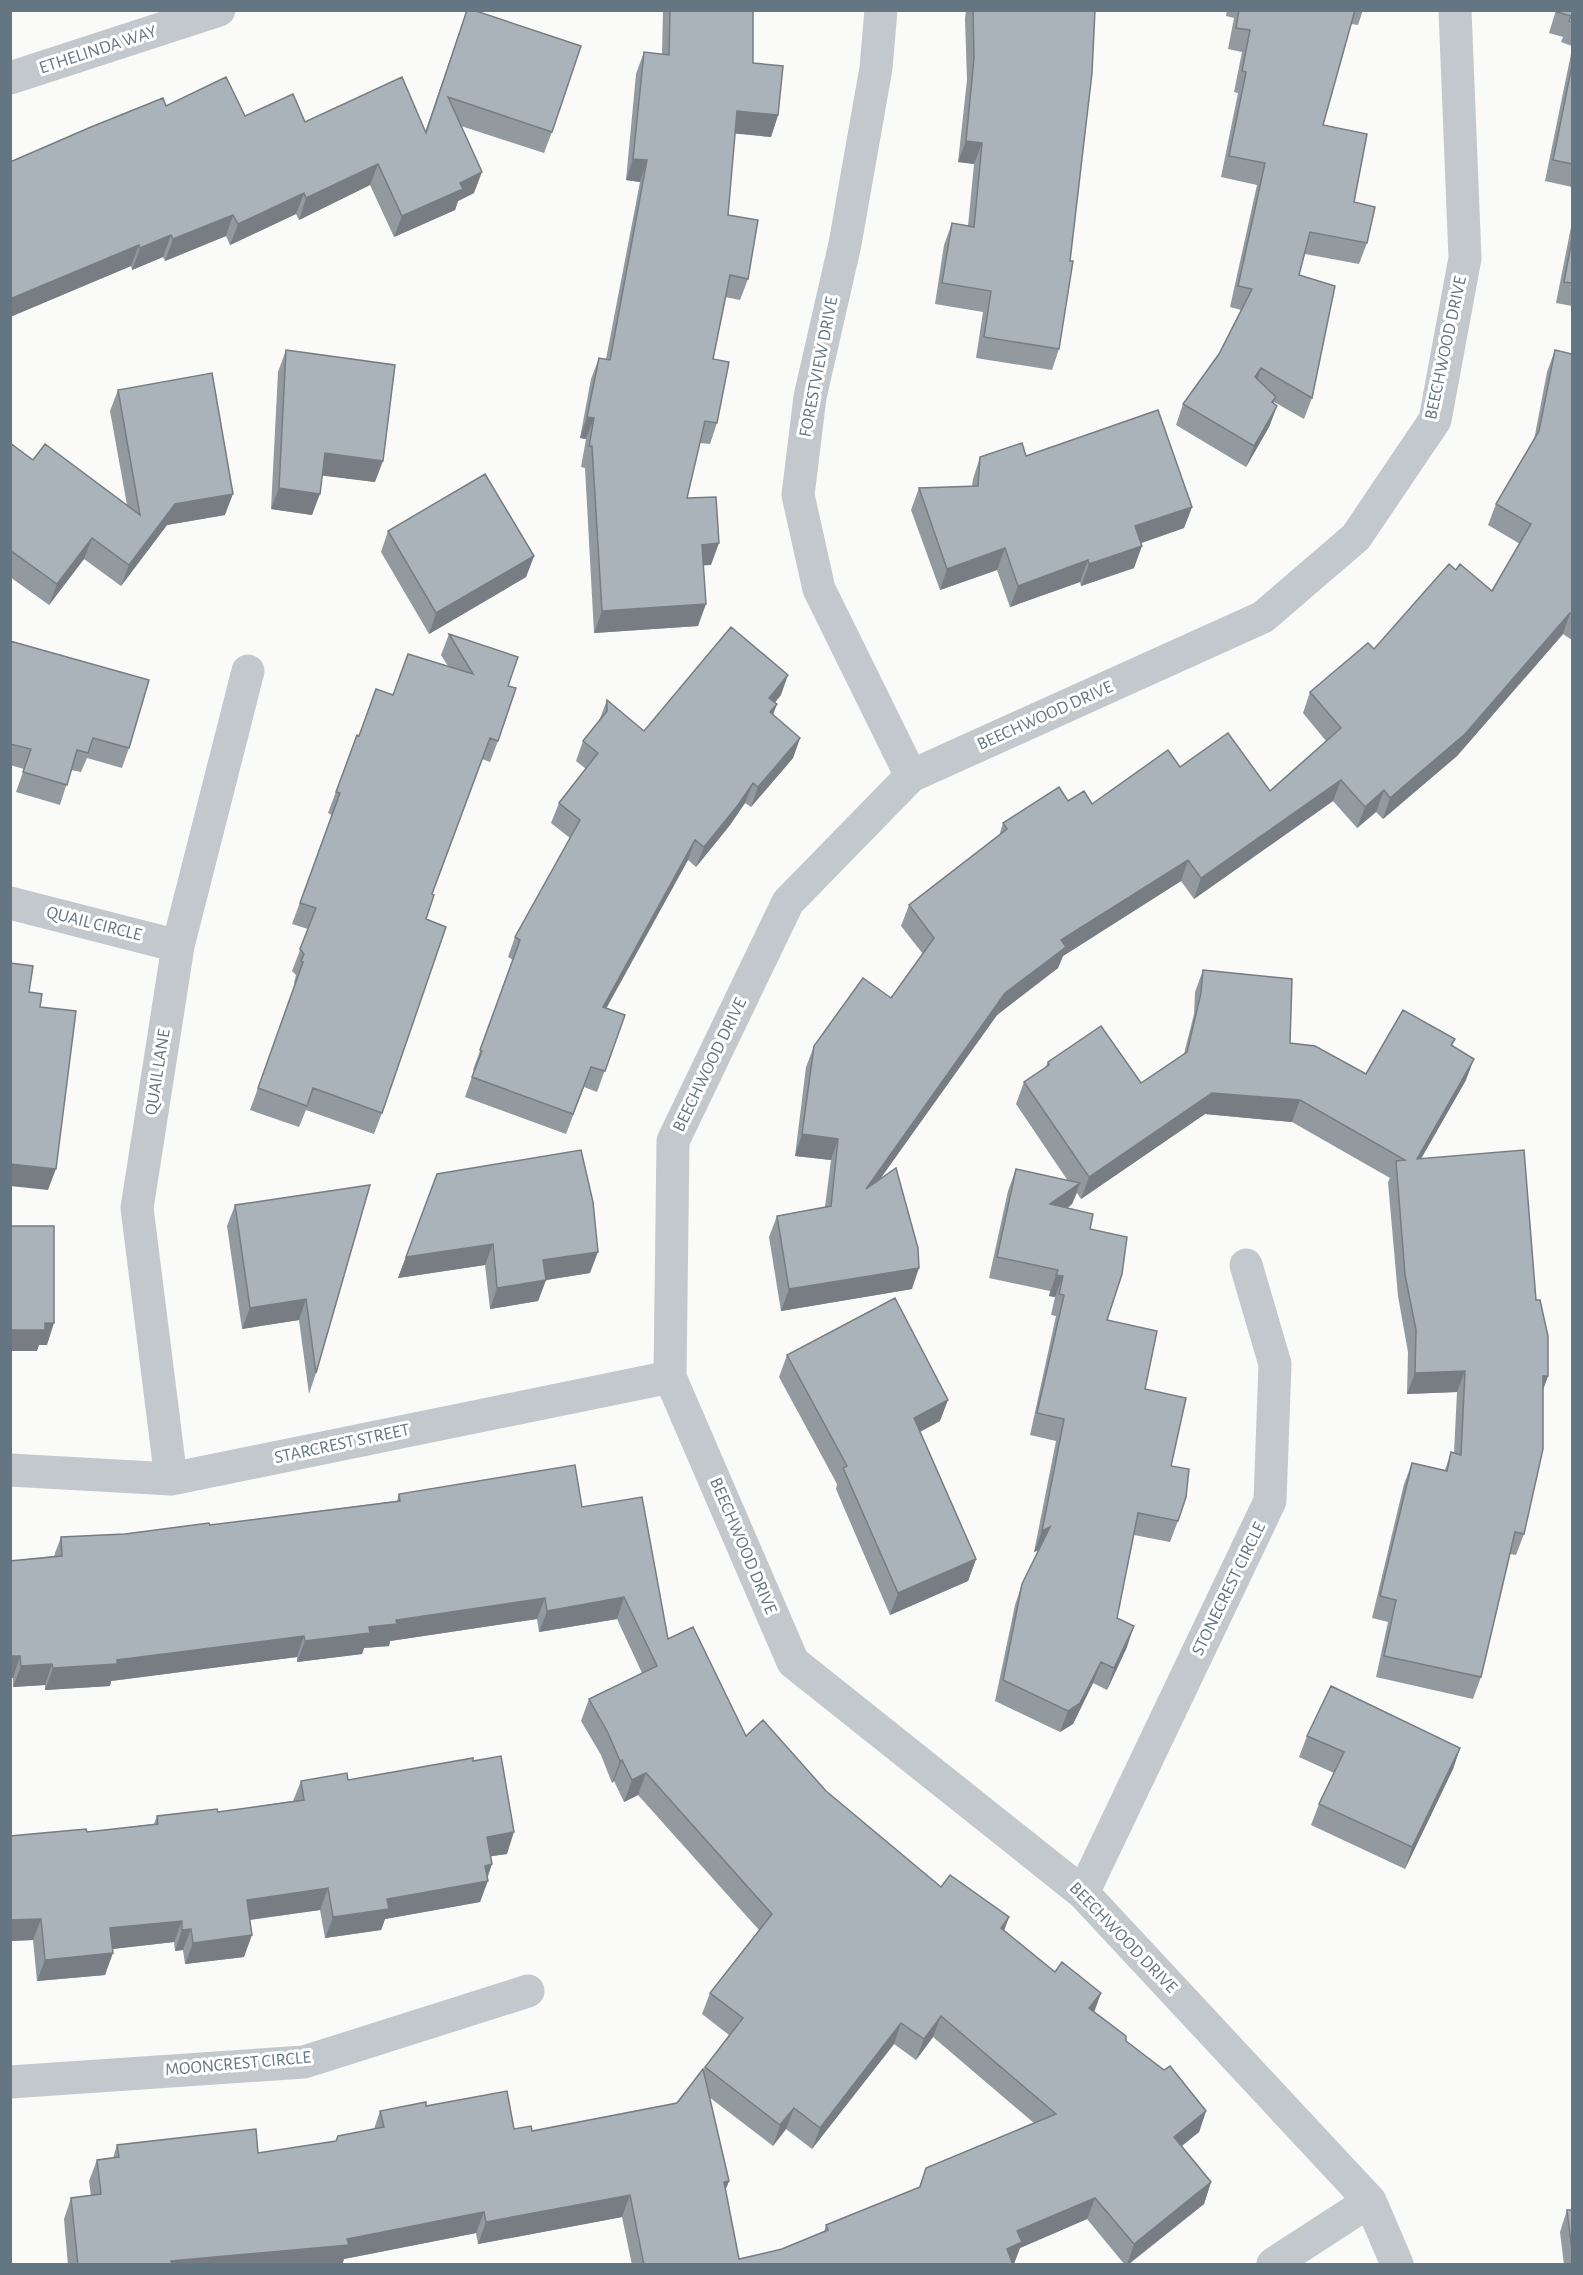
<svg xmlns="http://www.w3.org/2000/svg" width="1583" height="2275" font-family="'Alegreya Sans',sans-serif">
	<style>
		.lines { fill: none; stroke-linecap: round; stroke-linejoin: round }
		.minor { stroke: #c3c8cc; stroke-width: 33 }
		.wall { fill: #929a9f; fill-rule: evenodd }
		.shaded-wall { fill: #777d82 }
		.building { fill: #aab3b9; stroke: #777d82; stroke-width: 1.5 }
		.labels { text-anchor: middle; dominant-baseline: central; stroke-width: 6; stroke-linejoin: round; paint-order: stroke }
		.street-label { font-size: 18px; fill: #657683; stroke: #fff }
	</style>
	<rect width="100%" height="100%" fill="#fafaf8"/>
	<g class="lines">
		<path class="minor" d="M881,10L876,68L845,244L810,397L798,495L819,589L911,776
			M10,78L219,10
			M10,903L178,946
			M10,1470L171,1479L670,1377
			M171,1479L137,1208L178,946L248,671
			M1083,1893L1270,1501L1275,1364L1246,1265
			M10,2082L304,2062L528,1991
			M1273,2264L1370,2201
			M1397,2264L1370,2201L1083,1893L793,1662L670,1377L673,1141L788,902L911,776L1263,617L1356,537L1435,420L1465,258L1455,10"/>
	</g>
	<path class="wall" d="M467,10L552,132L544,153L461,126L474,193L458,201L455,210L394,237L370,185L299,220L296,214L230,245L226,236L165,261L163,257L132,270L131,266L10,317V162L166,106L245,116L425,132Z
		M663,10H753V63L778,115L771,137L735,133L728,215L748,279L740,300L725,297L713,359L717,423L710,444L700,443L687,498L711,565H704L698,626L594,633L585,468L581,467L586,439L580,438L591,379L599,358L606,359L640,182L626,180L636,74L644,52L662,54Z
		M966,10H1095L1059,349L1052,370L976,358L983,312L935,304L944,245L952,223L968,226L974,164L958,162L967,80L965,19Z
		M1227,10H1363L1358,25L1351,24L1323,125L1354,202L1367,243L1359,264L1305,254L1299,275L1312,398L1304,419L1274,402V403L1277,406L1269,427L1246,467L1176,425L1183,404L1219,354L1241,310L1230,307L1257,185L1221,177L1238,93L1234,92L1242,52L1228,49L1234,18L1226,16Z
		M1556,10H1572V46L1561,42L1563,37L1549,33Z
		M1572,49V187L1545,181Z
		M1572,222V306L1556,303Z
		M286,350L375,482L322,475L312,515L271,509L278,372Z
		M1555,350L1572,354V640L1563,634L1457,756L1383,819L1376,812L1357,828L1333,801L1194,899L1181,881L1063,956L1058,968L997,1015L880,1179L912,1289L781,1311L769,1237L777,1216L825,1207L831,1160L795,1156L806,1067L814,1046L891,998L923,954L901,926L909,905L999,836L1003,823L1068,801L1092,804L1180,767L1270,791L1326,741L1303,713L1310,692L1374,649L1456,570L1492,591L1520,544L1488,525L1496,504L1534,440L1547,372Z
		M118,390L225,515L167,525L121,586L84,559L49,605L10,577V443L33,460L127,505L110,411Z
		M1026,456L1192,507L1184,528L1141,543L1134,568L1081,586L1080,582L1010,607L997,570L940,590L911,510L919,488L972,486L973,479L980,457Z
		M388,531L534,556L526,577L429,634L381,552Z
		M449,634L508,686L498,741L490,762L482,759L432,894L426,919L382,1113L374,1134L306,1110L299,1127L250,1110L296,983H294L296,975L292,971L308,929L292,924L332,815L328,813L357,735L359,736L393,695L448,666L441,655Z
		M10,641L129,748L122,768L87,758L81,772L71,770L60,805L16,792L24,769L10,765Z
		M781,695L775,702L777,704L773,715L800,738L793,758L751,807L745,803L730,825L696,867L688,860L606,1008L625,1015L597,1092L584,1087L566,1134L465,1097L474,1071L473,1070L513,960L508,957L515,937L570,838L551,823L559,803L586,769L576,761L583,741L599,721L607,700L644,731Z
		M1203,970L1290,1043L1366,1074L1455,1039L1452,1046L1466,1080L1421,1158L1536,1300L1548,1376L1543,1390L1524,1534L1516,1555L1510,1554L1481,1677L1473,1699L1376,1677L1388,1622L1372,1618L1404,1484L1412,1463L1445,1470L1451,1452L1454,1453L1457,1392L1407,1394L1408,1352L1398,1296L1388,1182L1390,1178L1292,1122L1205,1114L1081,1199L1077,1193L1072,1204L1068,1208L1090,1229L1107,1320L1145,1389L1171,1466L1178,1521L1170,1542L1134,1535L1117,1618L1127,1647L1107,1690L1093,1683L1073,1724L1060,1732L995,1701L1015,1605L1022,1584L1039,1550L1034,1552L1056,1441L1030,1435L1056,1316L1051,1315L1055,1297L1049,1296L1050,1291L989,1278L1008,1191L1016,1169L1068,1181L1016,1104L1024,1082L1045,1068L1048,1062L1141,1083L1184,1054L1194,1014L1195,992Z
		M437,1174L590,1273L546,1280L538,1301L490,1309L485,1265L398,1278Z
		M370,1185L316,1373L309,1394L299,1320L242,1329L227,1226L235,1205Z
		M787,1355L940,1421L920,1432L976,1559L968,1581L890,1615L836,1489L837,1484L779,1377Z
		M399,1494L582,1507L668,1639L746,1736L826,1791L941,1887L1009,1917L1004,1931L1055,1972L1101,1993L1094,2012L1126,2041L1206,2111L1199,2132L1182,2146L1211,2182L1204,2204L1128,2265H1125L1087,2219L1020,2248L1013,2265H632L622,2217L478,2244L476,2233L344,2259L342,2265H68L64,2219L71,2198L91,2196L89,2181L97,2160L113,2158L117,2145L258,2153L336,2141L374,2129L380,2111L426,2106L514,2129L532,2131L677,2103L703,2071L705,2067L729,2035L702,2014L710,1993L759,1930L638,1795L624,1802L614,1781L612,1783L601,1755L581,1721L589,1699L642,1673L617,1619L539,1632L537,1619L390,1641L389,1646L364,1648L362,1654L297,1662V1657L111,1681L110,1686L45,1690V1685L13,1687V1678H10V1561L54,1556L61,1537L125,1534L210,1525L397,1501ZM933,2037L1034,2123L926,2168L919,2187L826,2225L824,2232L782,2249L739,2259L725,2190L729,2181L709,2097L773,2146L786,2129L812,2149L894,2044L916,2060Z
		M1307,1736L1460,1748L1453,1769L1405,1869L1311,1825L1319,1804L1334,1773L1299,1757Z
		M348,1780L507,1854L490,1856L492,1864L480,1902L385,1919L381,1930L325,1938L320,1910L250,1920L244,1957L185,1964L183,1950L175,1951L174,1942L112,1949L105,1975L37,1981L33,1940L10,1941L87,1832L154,1824L157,1816L218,1812L293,1801L301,1781Z
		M1567,2210H1572V2265H1564L1560,2232Z"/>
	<path class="shaded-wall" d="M737,111L778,115L771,137L729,133Z
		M966,141L982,143L974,164L958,162Z
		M633,159L647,160L640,182L626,180Z
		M378,164L370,185L299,220L306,198Z
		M482,172L474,193L458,201L455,210L394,237L402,216L460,183Z
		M304,193L296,214L230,245L238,224Z
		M233,215L226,236L165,261L173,239Z
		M171,235L163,257L132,270L140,248Z
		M139,245L131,266L10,317V299Z
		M1261,368L1254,390L1255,377Z
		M1277,406L1269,427L1246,467L1254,446Z
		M587,417L594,418L586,439L580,438Z
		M325,453L383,461L375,482L317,475Z
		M279,488L320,494L312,515L271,509Z
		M233,494L225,515L167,525L121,586L129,565L175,504Z
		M1192,507L1184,528L1127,548L1135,526Z
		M92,538L84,559L49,605L57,584Z
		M719,543L711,565L695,566L702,545Z
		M1142,546L1134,568L1081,586L1089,564Z
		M1005,548L997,570L940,590L947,569Z
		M534,556L526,577L429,634L436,613Z
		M1088,560L1080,582L1010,607L1018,586Z
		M706,604L698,626L594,633L602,611Z
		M1570,613L1563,634L1457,756L1383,819L1390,798Z
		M788,675L781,695L762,718L769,698Z
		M777,704L769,724L770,712Z
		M800,738L793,758L751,807L758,787Z
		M1341,780L1333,801L1194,899L1201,878Z
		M753,783L745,803L730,825L696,867L704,847Z
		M1384,790L1376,812L1357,828L1365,807Z
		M695,840L688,860L596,1027L603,1007Z
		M1188,860L1181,881L1063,956L1058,968L997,1015L858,1210L866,1189L1005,993L1061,940Z
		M1474,1059L1466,1080L1409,1180L1417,1159Z
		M1212,1093L1300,1100L1292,1122L1205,1114L1081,1199L1089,1177Z
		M802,1134L838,1139L831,1160L795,1156Z
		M10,1164L56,1169L48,1190L10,1186Z
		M1080,1183L1072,1204L1043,1225L1050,1204Z
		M493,1244L485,1265L398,1278L406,1257Z
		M598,1252L590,1273L546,1280L538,1301L490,1309L497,1288L543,1260Z
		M919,1268L912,1289L781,1311L789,1289Z
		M1056,1275L1063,1276L1055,1297L1049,1296Z
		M306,1299L299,1320L242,1329L250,1308Z
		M45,1323H54L47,1345H39L37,1351H10V1330Z
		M1465,1371L1457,1392L1407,1394L1415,1373Z
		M1543,1376H1548L1540,1397Z
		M948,1400L940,1421L906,1439L914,1418Z
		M1050,1527L1042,1549L1034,1552L1042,1531Z
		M976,1559L968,1581L890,1615L898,1593Z
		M624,1597L617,1619L539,1632L547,1611Z
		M545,1598L537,1619L390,1641L389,1646L364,1648L362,1654L297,1662L305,1641L369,1627L396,1620Z
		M1134,1626L1127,1647L1107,1690L1114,1668Z
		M304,1636L297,1657L111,1681L110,1686L45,1690L53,1668Z
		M10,1656H20L13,1678H10Z
		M1101,1662L1093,1683L1073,1724L1060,1732L1068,1711Z
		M52,1664L45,1685L13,1687L21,1666Z
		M1460,1748L1453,1769L1405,1869L1412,1847Z
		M622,1760L614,1781L612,1783L620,1761Z
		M646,1773L638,1795L624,1802L632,1780Z
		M514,1832L507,1854L479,1858L487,1837Z
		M492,1864L485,1881H488L480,1902L385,1919L381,1930L325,1938L333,1917L485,1866Z
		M328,1888L320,1910L239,1921L247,1900Z
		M1009,1917L1001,1938V1928Z
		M41,1919L33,1940L10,1941V1920Z
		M182,1921L174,1942L103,1950L110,1928Z
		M191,1929L183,1950L175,1951L182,1930Z
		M252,1935L244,1957L185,1964L193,1943Z
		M113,1953L105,1975L37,1981L45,1960Z
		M1101,1993L1093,2015L1089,2008Z
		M941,2016L933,2037L916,2060L924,2039Z
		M901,2023L894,2044L812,2149L820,2128Z
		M794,2108L786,2129L773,2146L780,2125Z
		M1206,2111L1199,2132L1166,2158L1174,2137Z
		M729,2181L721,2202L724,2182Z
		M1211,2182L1204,2204L1127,2265L1134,2244Z
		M630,2195L622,2217L478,2244L486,2222Z
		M1095,2198L1087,2219L1020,2248L1014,2264L1012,2265L1007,2249L1017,2231Z
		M484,2212L476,2233L344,2259L342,2265H170L171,2261L347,2239Z"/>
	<path class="building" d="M467,10H473L581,46L552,132L448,97L482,172L460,183L463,189L402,216L378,164L306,198L304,193L238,224L233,215L173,239L171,235L140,248L139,245L10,299V162L91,127L163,98L166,106L226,77L245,116L293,94L305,122L402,77L426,133Z
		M670,10H753V63L783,66L778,115L737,111L728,215L758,220L748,279L730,275L713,359L729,362L717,423L705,421L687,498L716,497L719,543L702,545L706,604L602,611L592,446H589L594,418L587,417L599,358L610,360L647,160L633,159L644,52L669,55Z
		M973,10H1095L1092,73L1070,261H1073L1059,349L984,337L991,291L942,283L952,223L974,227L982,143L966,141L974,58Z
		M1239,10H1355L1323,125L1367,134L1354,202L1375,207L1367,243L1310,232L1299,275L1335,286L1312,398L1261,368L1255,377L1276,397L1272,402L1277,406L1254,446L1183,404L1219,354L1252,289L1238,286L1265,163L1229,156L1246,72L1242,71L1250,30L1236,28Z
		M1557,10H1572V22L1569,21L1571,16L1557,12Z
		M1572,65V164L1553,160Z
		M1572,239V283L1564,282Z
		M286,350L395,365L383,461L325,453L320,494L279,488Z
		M1555,350L1572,354V614L1570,613L1465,734L1390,798L1384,790L1365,807L1341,780L1201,878L1188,860L1061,940L1066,947L1005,993L866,1189L896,1168L918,1248L919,1268L789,1289L777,1216L831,1206L838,1139L802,1134L814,1046L863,978L891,998L934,938L909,905L1007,829L1003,823L1059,787L1068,801L1084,791L1092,804L1168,750L1180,767L1228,733L1270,791L1341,728L1310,692L1368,643L1374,649L1449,564L1456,570L1460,564L1492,591L1531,524L1496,504L1539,431Z
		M212,373L233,494L175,504L129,565L92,538L57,584L10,550V443L33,460L45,444L140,515L118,390Z
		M1158,410L1192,507L1135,526L1142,546L1089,564L1088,560L1018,586L1005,548L947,569L919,488L978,486L980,457L1022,443L1026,456Z
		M485,474L534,556L436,613L388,531Z
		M731,627L788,675L769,698L777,704L770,712L800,738L758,787L753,783L738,805L704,847L695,840L603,1007L625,1015L605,1071L591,1067L573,1114L472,1077L482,1051L480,1050L520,940L515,937L580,820L559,803L598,753L583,741L607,711V700L644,731Z
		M449,634L518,657L508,686L516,688L498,741L490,738L432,894L434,895L426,919L446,927L382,1113L313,1088L307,1106L258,1088L303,962L301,961L304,954L300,949L316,908L300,903L340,793L336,792L357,735L359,736L376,689L393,695L408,654L473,674Z
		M10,641L149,680L129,748L93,738L88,753L77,750L67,785L23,772L31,749L10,744Z
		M10,963L33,966L29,992L42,994L40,1007L76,1011L56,1169L10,1164Z
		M1203,970L1292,979L1290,1043L1315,1046L1366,1074L1403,1010L1455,1039L1451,1045L1474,1059L1417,1159L1524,1150L1536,1300H1540L1548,1336V1376H1543V1449L1524,1534L1515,1532L1481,1677L1384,1656L1396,1600L1380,1596L1412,1463L1447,1471L1451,1452L1461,1455L1465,1371L1415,1373L1416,1330L1405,1275L1396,1161L1405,1160L1300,1100L1212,1093L1089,1177L1024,1082L1049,1065L1048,1062L1101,1026L1141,1083L1187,1052L1201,993Z
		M581,1150L593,1202L598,1252L543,1260L546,1280L497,1288L493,1244L406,1257L437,1174Z
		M1016,1169L1080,1183L1050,1204L1093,1214L1090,1229L1127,1237L1122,1274L1107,1320L1157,1331L1145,1389L1186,1398L1171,1466L1189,1469L1186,1497L1178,1521L1138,1513L1117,1618L1134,1626L1114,1668L1101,1662L1080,1703L1068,1711L1003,1680L1022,1584L1050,1527L1042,1531L1064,1419L1037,1413L1064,1295L1059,1294L1063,1276L1056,1275L1058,1270L997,1257Z
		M370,1185L316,1373L306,1299L250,1308L235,1205Z
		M10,1226H54V1323H45V1330H10Z
		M895,1298L948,1400L914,1418L976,1559L898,1593L843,1468L847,1466L787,1355Z
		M575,1465L582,1507L642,1497L668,1639L693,1627L746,1736L763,1720L826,1791L941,1887L950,1875L1009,1917L1001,1928L1055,1972L1062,1962L1101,1993L1089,2008L1126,2036V2041L1164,2070L1170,2066L1206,2111L1174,2137L1211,2182L1134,2244L1095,2198L1017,2231L1022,2242L1007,2249L1013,2265H644L630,2195L486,2222L484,2212L347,2239L349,2245L171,2261L172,2265H78L71,2198L101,2194L97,2160L119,2157L117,2145L256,2129L258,2153L336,2141L338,2136L384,2127L380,2111L426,2102V2106L507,2091L514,2129L531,2126L532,2131L677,2103L703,2069L729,2181L724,2182L739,2259L782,2249L828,2230L826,2225L920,2187L926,2168L1056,2114L941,2016L924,2039L901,2023L820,2128L794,2108L780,2125L705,2067L743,2018L710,1993L772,1914L646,1773L632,1780L622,1760L620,1761L608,1733L589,1699L657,1666L624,1597L547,1611L545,1598L396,1620L397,1624L369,1627L370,1633L305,1641L304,1636L117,1660V1664L53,1668L52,1664L21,1666L20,1656H10V1561L62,1556L61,1537L125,1534L209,1523L210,1525L400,1501L399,1494Z
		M1331,1686L1460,1748L1412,1847L1319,1804L1344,1752L1307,1736Z
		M501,1756L514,1832L487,1837L492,1864L485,1866L488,1881L387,1899L389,1909L333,1917L328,1888L247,1900L252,1935L193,1943L191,1929L182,1930V1921L110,1928L113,1953L45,1960L41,1919L10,1920V1836L86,1829L87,1832L158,1824L157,1816L217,1809L218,1812L304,1800L301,1781L347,1773L348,1780L473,1758V1761Z
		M1567,2210H1572V2250Z"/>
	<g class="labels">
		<g class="street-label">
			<text transform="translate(98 50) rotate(-18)">ETHELINDA WAY</text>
			<text transform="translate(1446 348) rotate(-78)">BEECHWOOD DRIVE</text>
			<text transform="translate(819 367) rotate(-79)">FORESTVIEW DRIVE</text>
			<text transform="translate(1045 716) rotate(-24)">BEECHWOOD DRIVE</text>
			<text transform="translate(94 924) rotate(14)">QUAIL CIRCLE</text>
			<text transform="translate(710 1065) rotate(-64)">BEECHWOOD DRIVE</text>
			<text transform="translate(158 1072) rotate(-81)">QUAIL LANE</text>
			<text transform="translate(342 1444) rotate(-12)">STARCREST STREET</text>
			<text transform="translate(743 1546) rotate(67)">BEECHWOOD DRIVE</text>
			<text transform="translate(1229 1589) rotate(-64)">STONECREST CIRCLE</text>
			<text transform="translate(1123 1938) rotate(46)">BEECHWOOD DRIVE</text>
			<text transform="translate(238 2064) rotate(-5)">MOONCREST CIRCLE</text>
		</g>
	</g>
	<rect width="1583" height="2275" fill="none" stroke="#657683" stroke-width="24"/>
</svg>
